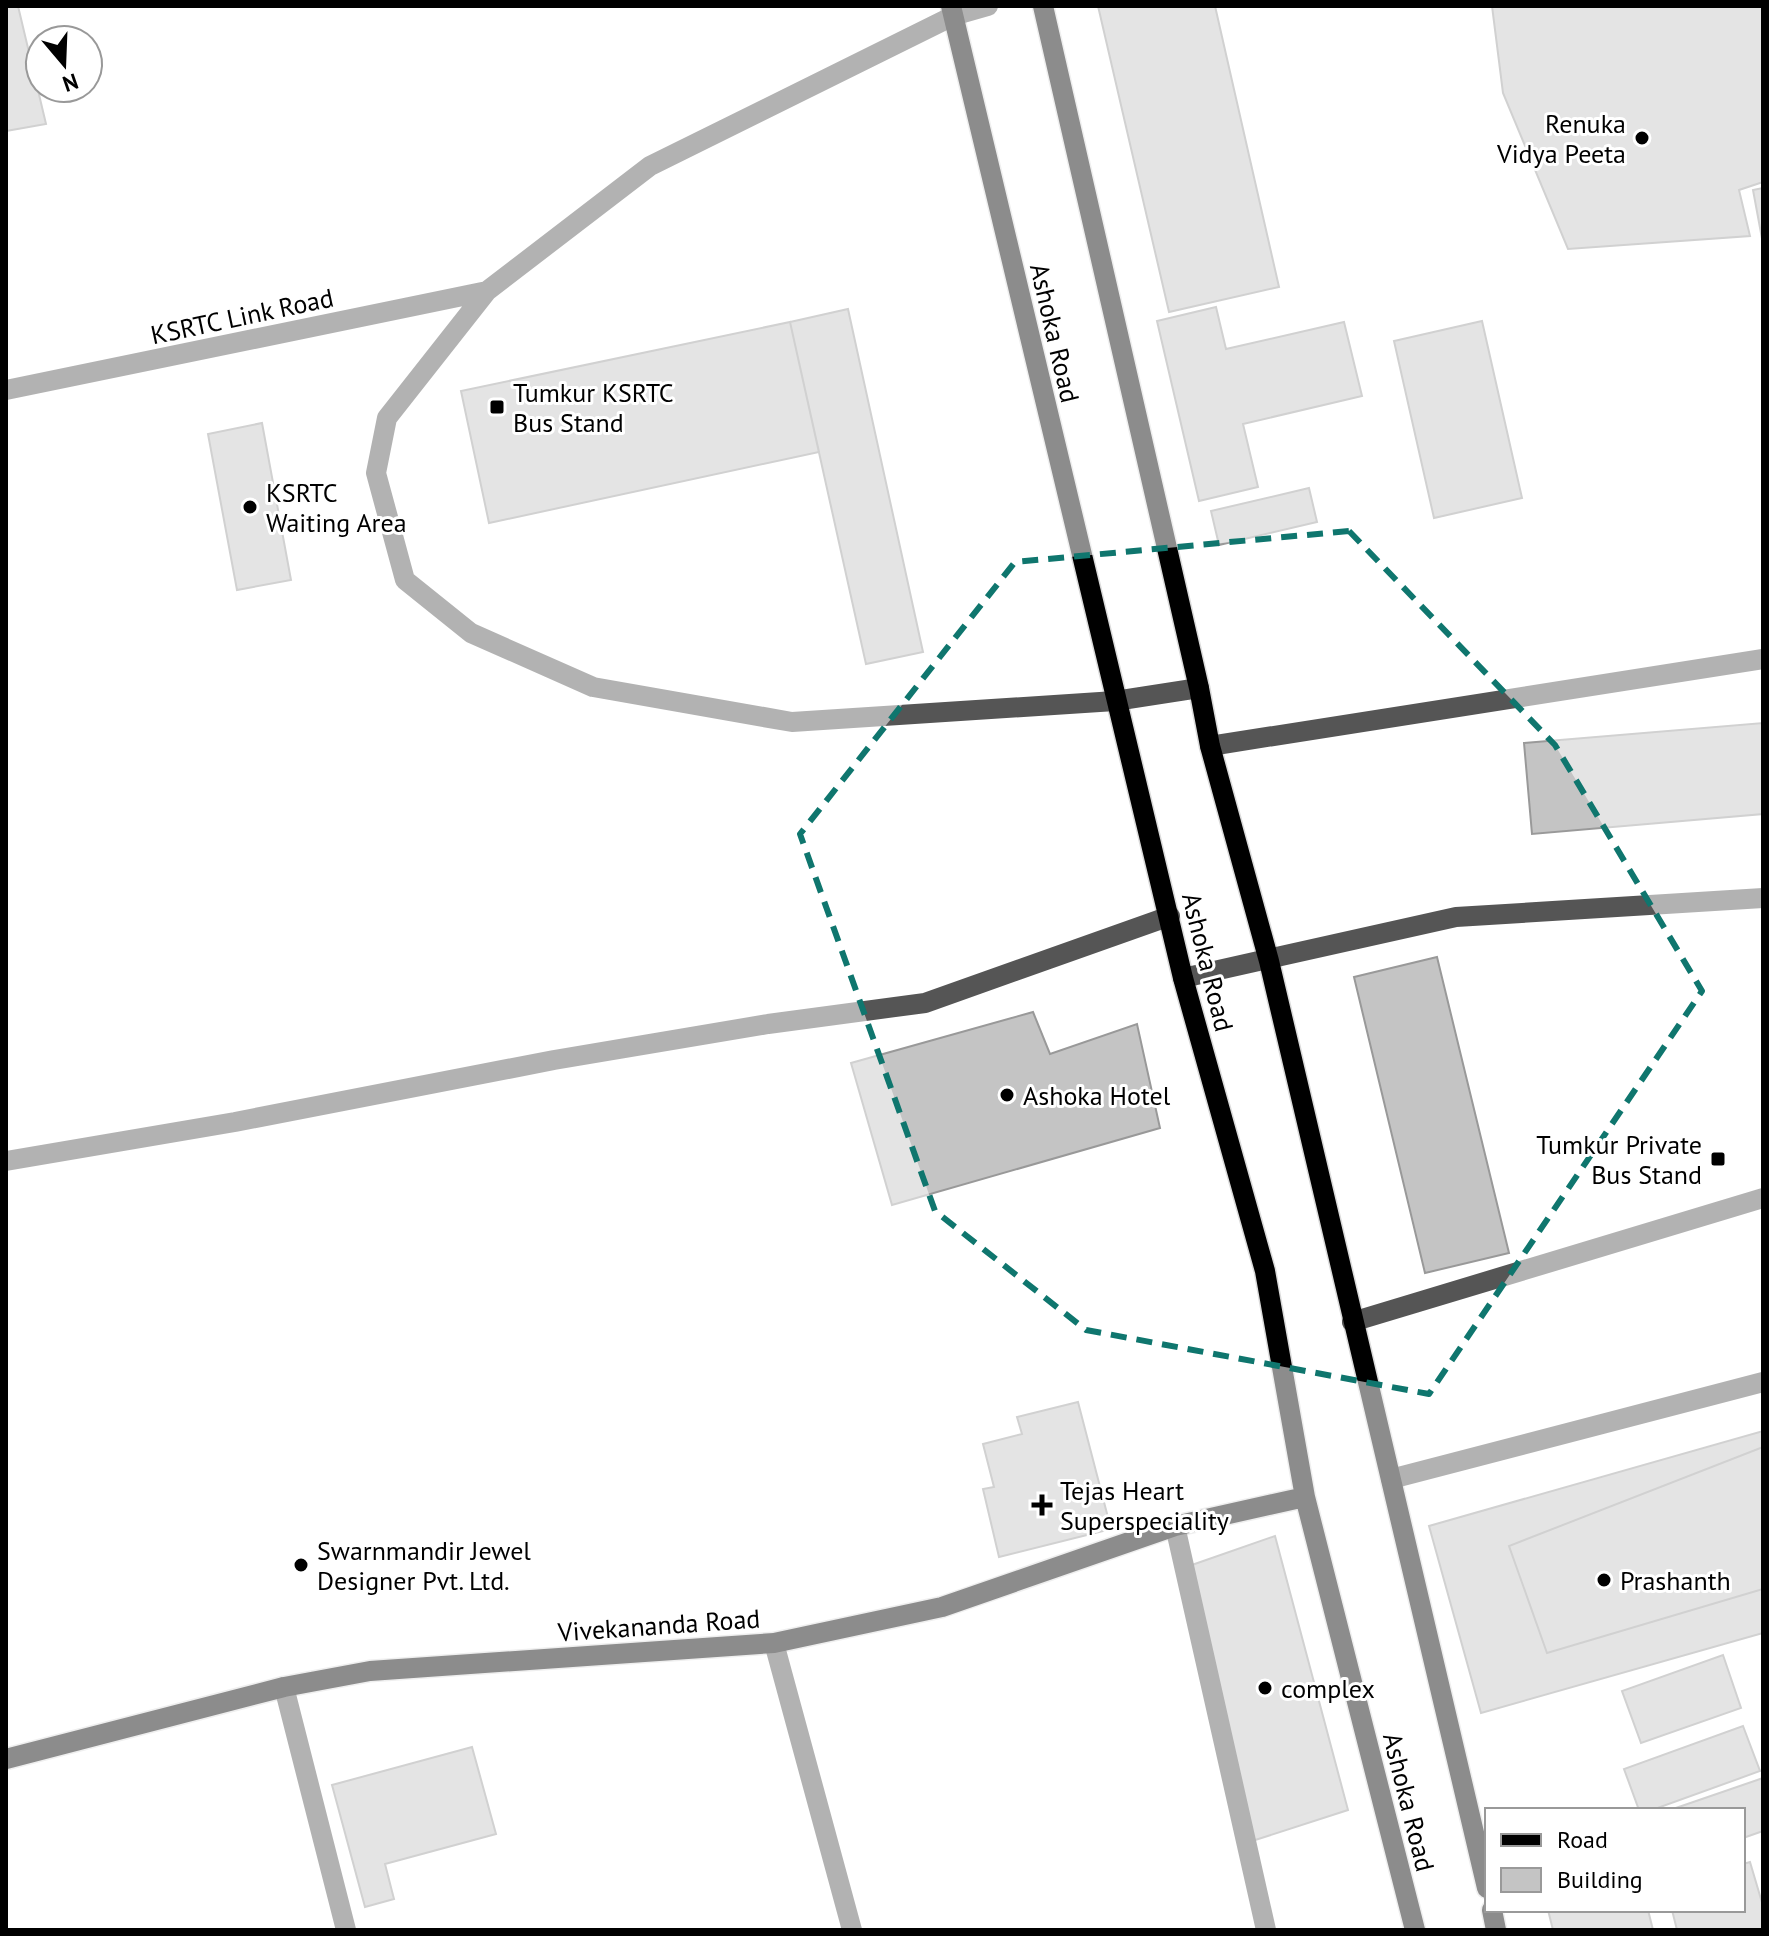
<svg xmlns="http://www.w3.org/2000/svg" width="1769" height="1936" font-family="'PT Sans',sans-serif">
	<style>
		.building { fill: #c4c4c4; stroke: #999; stroke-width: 2 }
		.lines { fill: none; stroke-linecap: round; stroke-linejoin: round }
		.major-casing { stroke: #dbdbdb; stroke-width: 23 }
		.minor { stroke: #555; stroke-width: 20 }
		.major { stroke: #000; stroke-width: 20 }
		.marked { fill: none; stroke: #0f766e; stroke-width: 6; stroke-dasharray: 16 10; stroke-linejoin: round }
		.poi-dot { fill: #000; stroke: #fff; stroke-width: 3 }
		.labels { text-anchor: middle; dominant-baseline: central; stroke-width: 6; stroke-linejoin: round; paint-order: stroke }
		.poi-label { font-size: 26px; fill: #000; stroke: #fff; text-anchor: start }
		.street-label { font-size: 26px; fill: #000; stroke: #fff }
	</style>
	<rect width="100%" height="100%" fill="#fff"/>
	<path class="building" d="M6,6H18L46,124L6,131Z
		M1098,6H1215L1279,287L1169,312Z
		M1492,6H1763V182L1739,190L1750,236L1568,249L1503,93Z
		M1763,188V244L1753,190Z
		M1216,307L1226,349L1344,322L1362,396L1243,424L1258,487L1199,501L1157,321Z
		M848,309L923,652L866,664L790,322Z
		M1482,321L1522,498L1434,518L1394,341Z
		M790,322L819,452L489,523L461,391Z
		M262,423L291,580L237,590L208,434Z
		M1309,488L1317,522L1219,545L1211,511Z
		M1763,723V814L1532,834L1524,743Z
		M1437,957L1509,1253L1425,1273L1354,977Z
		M1033,1012L1050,1054L1137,1024L1160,1128L892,1205L851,1063Z
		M1078,1402L1111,1529L999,1557L983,1489L994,1487L983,1444L1022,1434L1017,1417Z
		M1763,1431V1633L1481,1713L1429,1526Z
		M1763,1447V1589L1547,1653L1509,1546Z
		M1275,1536L1348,1810L1246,1843L1189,1566Z
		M1723,1655L1741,1708L1641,1743L1622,1691Z
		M1743,1726L1760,1771L1652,1810H1639L1624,1769Z
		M472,1747L496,1834L385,1864L394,1899L365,1907L332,1785Z
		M1763,1778V1831L1743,1838V1810H1670Z
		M1750,1862L1763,1906V1930H1677L1672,1910H1743V1864Z
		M1548,1910H1648L1653,1930H1553Z"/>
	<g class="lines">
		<g class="major-casing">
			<path id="major" d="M951,6L1183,978L1265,1271L1305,1497L1415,1930
				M1043,6L1199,688L1210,746L1269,961L1487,1888
				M6,1759L284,1687L370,1671L774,1643L942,1607L1175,1526L1305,1497
				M1492,1910L1496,1930"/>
		</g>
		<path class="minor" d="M988,6L953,16L650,166L487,291L387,418L376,473L405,580L471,633L593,687L792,722L1115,701L1199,688
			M6,390L487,291
			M1210,746L1763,659
			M1183,978L1456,917L1763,898
			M6,1161L235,1122L554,1060L768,1024L925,1003L1170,916
			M1352,1322L1763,1198
			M1391,1479L1763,1382
			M1175,1526L1266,1930
			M774,1643L852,1930
			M284,1687L346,1930"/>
		<use href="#major" class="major"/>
	</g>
	<path d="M0 0H1769V1936H0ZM1349,531L1555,745L1702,991L1429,1394L1086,1330L935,1211L800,834L1015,562Z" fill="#fff" fill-opacity=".55" fill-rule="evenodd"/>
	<path class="marked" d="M1349,531L1555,745L1702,991L1429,1394L1086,1330L935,1211L800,834L1015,562Z"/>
	<g class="poi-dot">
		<circle cx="1642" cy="138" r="8"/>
		<rect x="489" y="399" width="16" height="16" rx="4"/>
		<circle cx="250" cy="507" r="8"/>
		<circle cx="1007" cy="1095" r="8"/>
		<rect x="1710" y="1151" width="16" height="16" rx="4"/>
		<path d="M1038 1493h8v8h8v8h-8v8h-8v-8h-8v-8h8z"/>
		<circle cx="301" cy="1565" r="8"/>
		<circle cx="1604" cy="1580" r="8"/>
		<circle cx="1265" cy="1688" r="8"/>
	</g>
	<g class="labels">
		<g class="poi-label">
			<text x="1626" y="123" text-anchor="end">Renuka<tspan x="1626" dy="30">Vidya Peeta</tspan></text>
			<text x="513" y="392">Tumkur KSRTC<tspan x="513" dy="30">Bus Stand</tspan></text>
			<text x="266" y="492">KSRTC<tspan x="266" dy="30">Waiting Area</tspan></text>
			<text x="1023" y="1095">Ashoka Hotel</text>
			<text x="1702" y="1144" text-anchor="end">Tumkur Private<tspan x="1702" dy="30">Bus Stand</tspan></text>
			<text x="1060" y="1490">Tejas Heart<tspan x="1060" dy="30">Superspeciality</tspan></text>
			<text x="317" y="1550">Swarnmandir Jewel<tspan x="317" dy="30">Designer Pvt. Ltd.</tspan></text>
			<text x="1620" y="1580">Prashanth</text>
			<text x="1281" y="1688">complex</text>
		</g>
		<g class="street-label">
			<text transform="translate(242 316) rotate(-12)">KSRTC Link Road</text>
			<text transform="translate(1055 333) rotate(77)">Ashoka Road</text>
			<text transform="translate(1208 962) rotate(76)">Ashoka Road</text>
			<text transform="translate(659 1625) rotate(-4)">Vivekananda Road</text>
			<text transform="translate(1409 1802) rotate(76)">Ashoka Road</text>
		</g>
	</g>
	<rect width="1769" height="1936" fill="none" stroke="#000000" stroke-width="16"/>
	<rect x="1485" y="1808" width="260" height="104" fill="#ffffff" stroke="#999999" stroke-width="2"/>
	<rect x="1501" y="1834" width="40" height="12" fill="#000000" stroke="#999999" stroke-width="2"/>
	<text x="1557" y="1848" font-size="24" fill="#000000">Road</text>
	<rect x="1501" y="1868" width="40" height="24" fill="#c4c4c4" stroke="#999999" stroke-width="2"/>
	<text x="1557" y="1888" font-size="24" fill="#000000">Building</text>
	<g transform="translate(64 64) rotate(161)"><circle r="38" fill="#ffffff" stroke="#999999" stroke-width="2"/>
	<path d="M0-6L14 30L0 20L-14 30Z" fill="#000000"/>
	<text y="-12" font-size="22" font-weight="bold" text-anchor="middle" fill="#000000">N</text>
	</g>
</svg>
